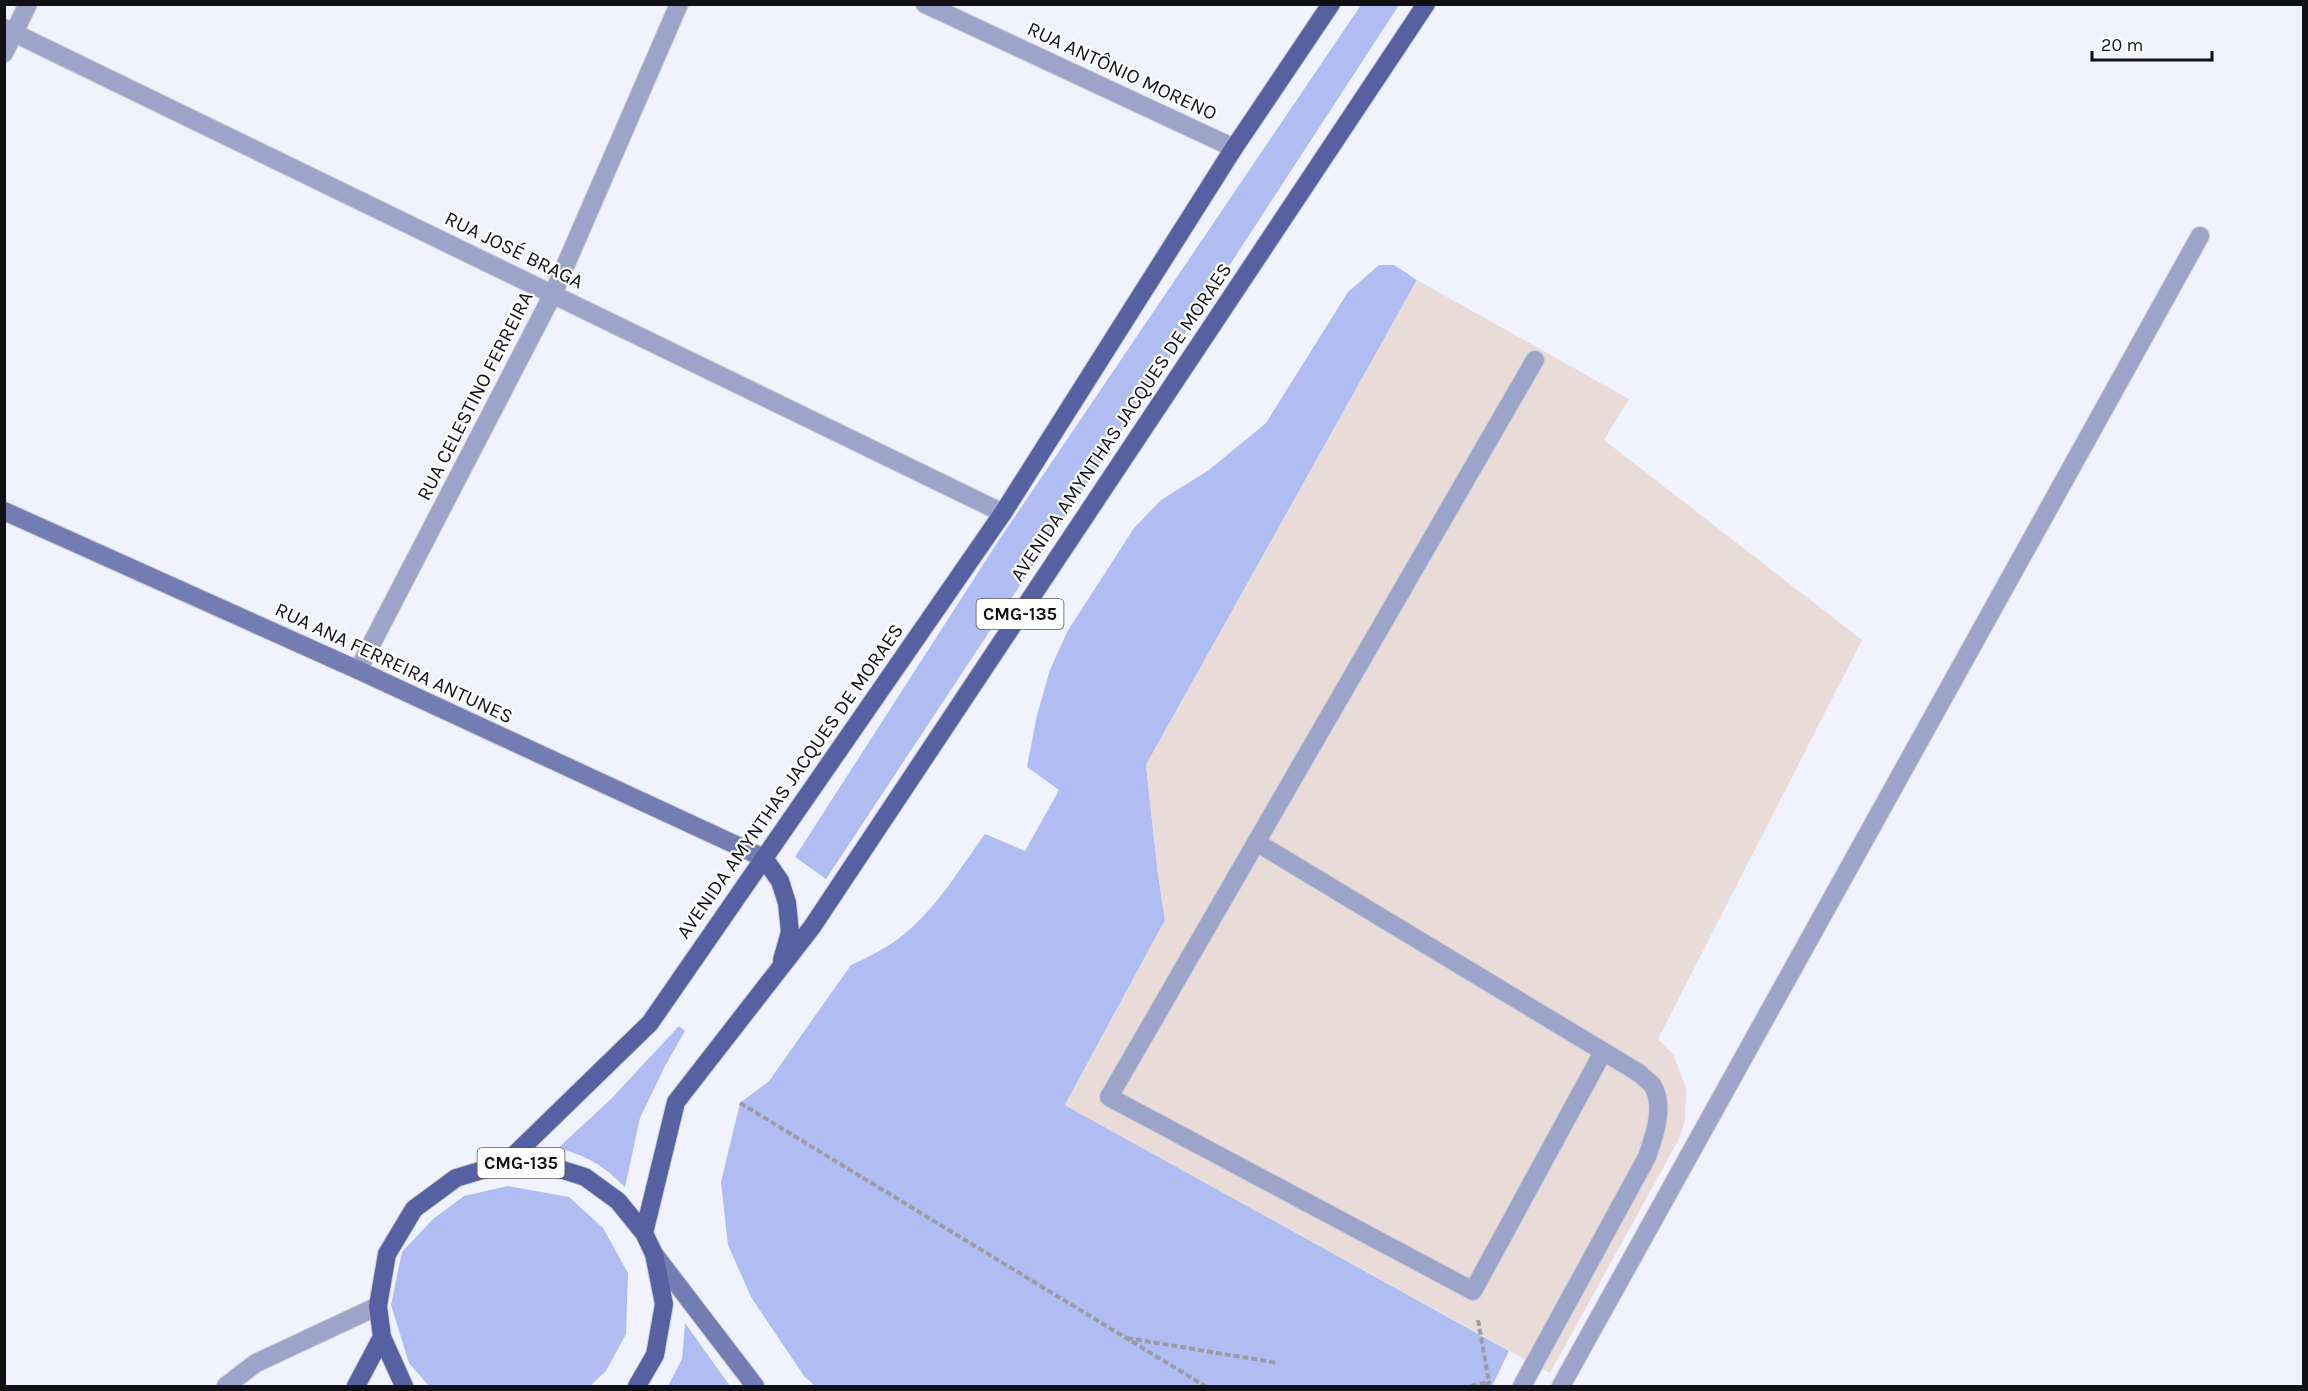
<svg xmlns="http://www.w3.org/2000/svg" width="2308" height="1391" font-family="Karla,sans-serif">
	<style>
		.green { fill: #b0bdf3 }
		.building { fill: #e8dbd8 }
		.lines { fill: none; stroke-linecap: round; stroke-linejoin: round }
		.lane-casing { stroke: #cccfd8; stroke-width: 20 }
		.street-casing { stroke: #cccfd8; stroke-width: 20 }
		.secondary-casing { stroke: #cccfd8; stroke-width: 20 }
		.primary-casing { stroke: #cccfd8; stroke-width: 20 }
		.path { stroke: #9a9ba3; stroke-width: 4; stroke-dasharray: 6 3; stroke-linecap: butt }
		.lane { stroke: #9ca4c9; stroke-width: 18 }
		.street { stroke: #9ca4c9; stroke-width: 18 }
		.secondary { stroke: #727eb3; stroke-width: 18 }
		.primary { stroke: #5661a2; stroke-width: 18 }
		.labels { text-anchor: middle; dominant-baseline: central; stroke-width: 4.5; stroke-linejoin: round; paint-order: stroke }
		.shield { fill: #fff; stroke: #58585b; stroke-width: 1.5 }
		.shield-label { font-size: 18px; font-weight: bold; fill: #111115 }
		.street-label { font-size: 20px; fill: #111115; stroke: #fff }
	</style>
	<rect width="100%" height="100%" fill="#f0f3fd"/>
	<path class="green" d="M1361,5H1399L1104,458L826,879L795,857L997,543Z
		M1379,265H1394L1417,280L1146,765L1158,874L1165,920L1065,1105L1509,1351L1492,1386H815L804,1376L751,1297L728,1245L721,1182L740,1103L769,1081L851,965C869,957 888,947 903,935C937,908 960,868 985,834L1025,851L1059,790L1027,767L1037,715L1050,670L1067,632L1134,528L1161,500L1209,470L1266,423L1348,292Z
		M679,1026L685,1031L665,1066L640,1118L625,1187C601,1164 591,1158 558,1148L610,1100Z
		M508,1186L569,1197L603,1228L628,1273L626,1334L606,1371L590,1386H429L409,1363L391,1305L402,1252L433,1219L464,1196Z
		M685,1323L730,1386H668L682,1359Z"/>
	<path class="building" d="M1417,280L1629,399L1604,440L1862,640L1658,1039L1673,1054L1686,1088L1685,1120L1679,1139L1550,1373L1065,1105L1165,920L1158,874L1146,765Z"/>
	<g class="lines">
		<g class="lane-casing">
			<path id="lane" d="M1535,360L1109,1097L1473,1291L1603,1052
				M1256,842L1639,1073C1643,1077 1650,1082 1653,1086C1665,1108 1654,1136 1647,1157L1522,1386
				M226,1386L256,1363L378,1306
				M1561,1386L2200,236"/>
		</g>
		<g class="street-casing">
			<path id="street" d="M925,4L1234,148
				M4,28L1003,513
				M4,53L28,4
				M358,670L553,294L679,4"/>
		</g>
		<g class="secondary-casing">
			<path id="secondary" d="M4,511L358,670L764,858
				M654,1254L755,1386"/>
		</g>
		<g class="primary-casing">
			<path id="primary" d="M764,858L780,881L787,903L790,932L782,960
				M506,1163L650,1023L1003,513L1234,148L1331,4
				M644,1233L676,1102L812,927L1426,4
				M356,1386L382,1337
				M404,1386L382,1337L378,1306L387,1254L414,1209L456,1178L506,1163L547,1165L585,1177L618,1201L644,1233L654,1254L664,1304L655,1355L637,1386"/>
		</g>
		<path class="path" d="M740,1103L1205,1386
			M1478,1320L1489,1382
			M1127,1338L1278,1363
			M1471,1386L1489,1382L1486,1386"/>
		<use href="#lane" class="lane"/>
		<use href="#street" class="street"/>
		<use href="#secondary" class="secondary"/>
		<use href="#primary" class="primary"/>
	</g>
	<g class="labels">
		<g class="shield">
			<rect x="976.5" y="599" width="87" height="30" rx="4.5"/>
			<rect x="477.5" y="1148" width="87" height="30" rx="4.5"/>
		</g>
		<g class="shield-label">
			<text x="1020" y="614">CMG-135</text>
			<text x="521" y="1163">CMG-135</text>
		</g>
		<g class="street-label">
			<text transform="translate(1122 71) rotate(25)">RUA ANTÔNIO MORENO</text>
			<text transform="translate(514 250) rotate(26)">RUA JOSÉ BRAGA</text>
			<text transform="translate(475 396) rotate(-63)">RUA CELESTINO FERREIRA</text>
			<text transform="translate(1121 422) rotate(-56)">AVENIDA AMYNTHAS JACQUES DE MORAES</text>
			<text transform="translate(394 663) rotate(25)">RUA ANA FERREIRA ANTUNES</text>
			<text transform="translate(790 781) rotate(-55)">AVENIDA AMYNTHAS JACQUES DE MORAES</text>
		</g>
	</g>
	<rect width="2308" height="1391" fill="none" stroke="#111115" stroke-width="12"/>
	<path d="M2092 51v9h120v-9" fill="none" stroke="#111115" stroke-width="3"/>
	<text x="2101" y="51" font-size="18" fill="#111115" stroke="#ffffff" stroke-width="4.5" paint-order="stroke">20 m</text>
</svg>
